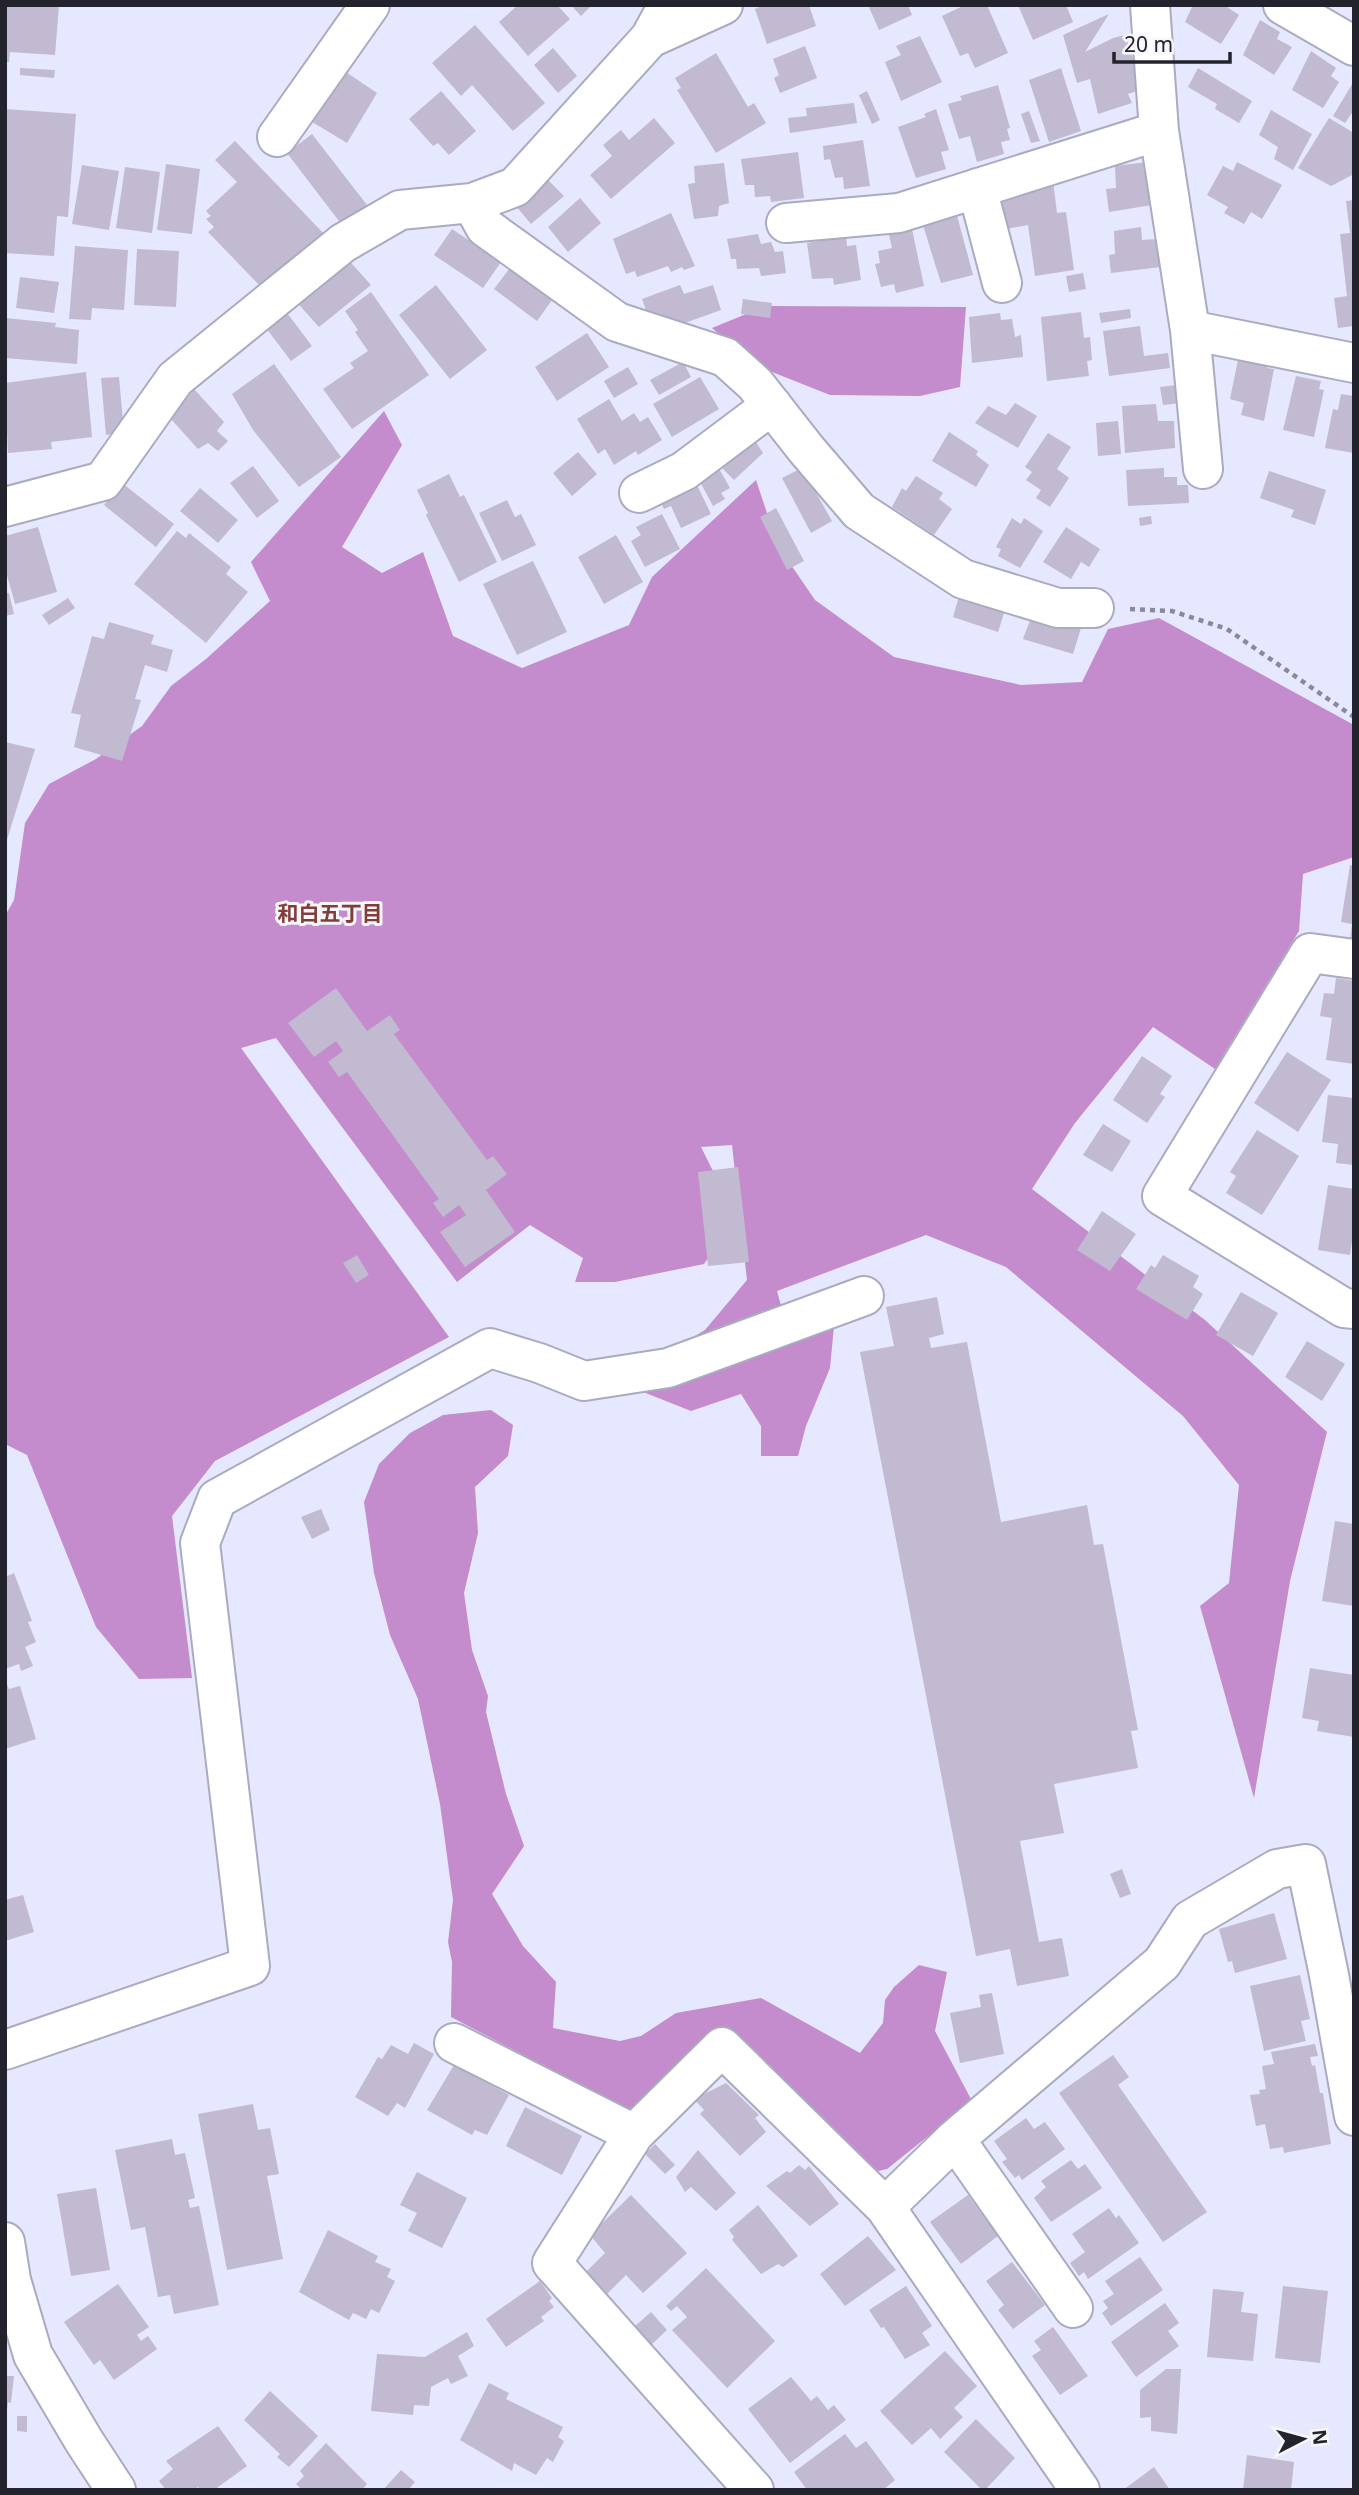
<svg xmlns="http://www.w3.org/2000/svg" width="1359" height="2495" font-family="'Noto Sans','Noto Sans JP',sans-serif">
	<style>
		.forest { fill: #c48bcd }
		.building { fill: #c1bad0 }
		.lines { fill: none; stroke-linecap: round; stroke-linejoin: round }
		.minor-casing { stroke: #a9abc1; stroke-width: 42 }
		.path { stroke: #888a9b; stroke-width: 4.5; stroke-dasharray: 5 5; stroke-linecap: butt }
		.minor { stroke: #fff; stroke-width: 38 }
		.labels { text-anchor: middle; dominant-baseline: central; stroke-width: 6; stroke-linejoin: round; paint-order: stroke }
		.neighbourhood-label { font-size: 21px; font-weight: bold; fill: #843c39; stroke: #f6f6fb }
	</style>
	<rect width="100%" height="100%" fill="#e5e8ff"/>
	<path class="forest" d="M766,306L966,307L960,387L920,396L830,395L757,366L712,328Z
		M384,411L402,445L342,547L382,573L423,552L453,636L522,668L629,625L652,577L756,480L778,546L815,600L894,657L1021,685L1082,682L1108,629L1159,618L1354,725V857L1303,874L1299,931L1215,1069L1153,1027L1075,1123L1032,1189L1205,1320L1327,1432L1290,1581L1254,1798L1200,1606L1229,1583L1239,1485L1183,1416L1006,1267L926,1235L777,1291L783,1313L834,1326L830,1368L806,1426L798,1456H761V1426L741,1394L691,1411L618,1382L705,1330L747,1280L732,1145L701,1147L736,1217L704,1264L615,1282H575L583,1258L530,1225L457,1282L276,1038L241,1048L449,1337L215,1461L172,1516L192,1678L139,1679L96,1627L27,1455L5,1444V916L14,900L25,823L49,784L96,759L142,726L171,686L206,659L270,601L251,562Z
		M491,1410L513,1425L508,1456L475,1487L478,1533L464,1593L472,1650L488,1696L486,1712L506,1794L524,1846L492,1894L523,1946L556,1982L553,2028L620,2041L641,2036L676,2013L761,1998L860,2053L883,2023L885,2000L894,1987L919,1965L947,1972L935,2031L972,2101L887,2169L870,2173L728,2027L624,2114L514,2050L451,2017L452,1962L448,1942L453,1900L440,1804L418,1699L390,1635L374,1573L364,1502L379,1464L410,1433L443,1415Z"/>
	<path class="building" d="M5,5H59L55,55L10,52L9,62H5Z
		M518,5H557L570,19L528,56L499,22Z
		M571,5H592L581,16Z
		M764,5H809L816,26L767,44L755,9Z
		M868,5H908L912,15L879,30Z
		M965,5H987L1008,53L975,68L968,53L960,56L942,16Z
		M1018,5H1066L1073,22L1033,40Z
		M1193,5H1224L1239,15L1221,44L1185,22Z
		M1109,14L1085,52L1113,38L1125,35L1143,89L1128,94L1132,103L1098,114L1090,79L1077,83L1063,35Z
		M1260,20L1280,32L1277,39L1292,47L1274,75L1243,55Z
		M475,25L545,103L513,131L472,85L461,96L432,63Z
		M920,36L942,82L901,101L885,62L901,55L896,46Z
		M805,46L817,78L780,93L774,78L779,75L773,59Z
		M553,48L577,76L558,93L534,65Z
		M1311,51L1336,68L1331,76L1339,82L1323,108L1292,90Z
		M716,53L748,107L754,103L766,123L716,153L677,90L681,88L675,78Z
		M20,68L55,70L54,78L20,75Z
		M1061,68L1081,131L1049,142L1029,80Z
		M1198,68L1252,101L1239,123L1215,109L1217,104L1188,87Z
		M343,70L377,93L347,143L309,120Z
		M1354,81V110L1345,123L1333,116Z
		M998,85L1010,128L1007,129L1010,140L1001,142L1004,154L977,162L970,136L959,139L948,104L962,100L960,96Z
		M441,91L476,131L449,155L438,143L433,146L409,119Z
		M867,91L880,120L872,124L859,95Z
		M854,103L857,123L790,133L788,118L807,116L806,108Z
		M5,109L76,114L68,217L57,216L54,256L5,253Z
		M936,109L949,150L941,152L946,169L916,178L898,127L926,117L924,114Z
		M1271,110L1312,134L1293,170L1274,159L1278,147L1259,135Z
		M1029,111L1040,141L1031,143L1021,114Z
		M654,118L675,143L611,199L590,175L612,156L603,145L621,130L629,140Z
		M1329,118L1354,133V174L1331,186L1298,168Z
		M312,134L367,205L342,225L287,153Z
		M863,140L870,186L844,189L843,177L835,178L830,159L824,160L823,146Z
		M235,141L327,237L263,289L208,232L214,227L206,219L211,216L206,211L237,182L215,160Z
		M798,152L804,198L771,202L770,196L755,197L754,185H745L741,159Z
		M1147,162L1158,204L1109,212L1106,189L1116,188L1115,166Z
		M1237,162L1282,185L1262,219L1251,212L1244,224L1224,213L1228,207L1207,195L1223,166L1233,171Z
		M724,163L729,203L719,206L718,216L694,219L688,184L695,183L694,166Z
		M166,164L200,169L192,234L157,230Z
		M82,165L119,171L109,230L72,224Z
		M125,167L160,172L152,233L116,228Z
		M1052,172L1057,213L1066,212L1074,270L1035,276L1028,225L1006,229L1002,197Z
		M548,180L564,196L531,224L515,205Z
		M580,198L601,223L568,252L548,227Z
		M1354,200V326L1338,328L1334,298L1347,296L1340,234L1350,233L1346,201Z
		M955,208L973,275L941,283L921,219Z
		M671,213L695,266L684,270L682,267L671,272L668,266L637,277L635,271L626,274L613,239Z
		M1141,227L1142,240L1157,239L1161,267L1111,273L1109,255L1115,254L1114,231Z
		M452,229L501,262L483,288L434,255Z
		M912,229L924,286L896,293L894,284L881,287L875,264L880,263L878,251L892,248L889,235Z
		M758,234L761,244L771,242L775,252L783,251L786,273L761,276L759,268L737,269L736,259H731L727,239Z
		M846,236L847,246L856,245L861,280L834,285L833,278L812,279L807,243Z
		M75,246L128,250L124,310L92,308L91,320L69,319Z
		M137,249L179,251L176,307L134,305Z
		M343,254L371,285L319,327L293,298Z
		M510,268L552,300L537,321L494,289Z
		M1083,273L1086,289L1069,292L1066,276Z
		M20,277L59,282L54,313L16,308Z
		M436,285L487,350L450,379L399,315Z
		M680,285L684,294L713,285L721,310L668,329L650,321L642,299Z
		M371,292L429,375L352,429L323,389L354,368L350,363L368,351L355,332L358,330L345,311Z
		M743,299L772,303L770,318L741,314Z
		M284,309L312,346L291,361L263,324Z
		M1130,309L1131,318L1101,323L1099,313Z
		M1081,312L1084,338L1090,337L1092,360L1087,361L1089,376L1047,381L1041,317Z
		M1000,313L1001,320L1012,319L1015,337L1021,335L1023,357L972,363L969,317Z
		M5,318L56,323L55,327L79,330L77,364L5,358Z
		M1140,326L1144,356L1168,353L1170,368L1109,376L1103,331Z
		M587,333L609,367L557,401L535,367Z
		M1240,350L1269,357L1267,368L1274,369L1264,421L1241,415L1244,403L1230,399Z
		M683,362L691,377L659,395L650,380Z
		M274,364L341,457L299,487L253,430L232,394Z
		M628,367L638,384L614,398L604,381Z
		M86,372L92,437L51,442L52,449L8,453L5,383Z
		M1296,376L1321,381L1319,389L1324,390L1314,437L1283,430Z
		M119,377L124,432L106,435L101,378Z
		M700,377L719,409L672,437L653,404Z
		M1177,385L1180,403L1163,405L1160,387Z
		M194,389L224,422L217,431L228,441L218,451L208,443L198,449L171,419Z
		M1341,394L1354,396V453L1325,448L1333,409L1338,410Z
		M609,399L622,421L634,413L640,422L648,417L662,440L638,455L636,451L614,465L605,449L598,454L577,419Z
		M1015,403L1037,416L1018,448L975,423L988,406L1006,415Z
		M1156,404L1158,421H1174L1175,448L1125,453L1122,406Z
		M1118,421L1121,454L1098,456L1096,423Z
		M949,432L978,451L976,455L989,465L976,487L932,461Z
		M1048,433L1071,447L1057,469L1069,478L1050,507L1036,498L1041,490L1026,480L1032,472L1025,467Z
		M756,442L763,453L734,480L718,464Z
		M578,452L597,474L572,496L553,473Z
		M717,465L730,488L721,493L725,499L713,506L697,476Z
		M253,466L279,501L257,518L230,483Z
		M802,468L832,521L811,533L782,478Z
		M1164,468V477H1177V485H1188L1189,503L1128,506L1126,470Z
		M1269,471L1326,490L1315,525L1291,517L1294,510L1260,498Z
		M449,474L460,497L464,495L497,562L459,582L426,515L428,513L417,490Z
		M916,476L943,493L939,499L952,509L934,535L892,507L902,488L906,491Z
		M122,483L174,524L156,547L104,505Z
		M696,483L711,514L681,528L671,506L664,509L660,500Z
		M200,488L238,520L218,543L180,511Z
		M507,500L515,517L521,514L536,545L502,561L479,513Z
		M776,508L804,561L787,570L760,517Z
		M662,514L680,549L645,567L631,541L641,535L636,527Z
		M1151,516L1152,524L1140,526L1139,518Z
		M1012,518L1021,524L1024,518L1043,531L1020,568L998,556L1001,549L996,547Z
		M38,527L57,592L15,604L5,568V536Z
		M1066,527L1100,549L1089,567L1081,562L1071,579L1043,562Z
		M177,531L186,538L189,533L231,567L226,574L248,592L206,643L134,584Z
		M616,535L643,582L604,604L578,557Z
		M533,561L567,632L517,655L483,584Z
		M5,593H9L14,614L5,616Z
		M960,593L1006,607L998,632L953,617Z
		M68,598L75,608L49,625L42,615Z
		M1032,615L1081,628L1073,654L1023,639Z
		M109,622L154,635L151,644L173,650L167,672L145,665L135,699L141,700L122,761L74,747L81,715L71,713L92,636L104,639Z
		M5,742L35,749L6,843H5Z
		M1350,865L1354,866V939H1350L1352,924L1341,922Z
		M1336,978L1354,981V1064L1326,1060L1332,1018L1320,1016L1324,993L1334,994Z
		M336,988L367,1031L390,1015L400,1030L394,1034L487,1160L493,1156L507,1174L486,1190L515,1232L465,1267L440,1232L466,1215L459,1205L443,1217L433,1203L439,1199L347,1072L339,1077L328,1062L343,1051L336,1041L314,1057L288,1023Z
		M1287,1052L1331,1080L1298,1132L1254,1103Z
		M1142,1056L1172,1076L1160,1094L1165,1097L1147,1123L1113,1100Z
		M1328,1095L1354,1098V1165L1336,1163L1338,1144L1322,1142Z
		M1103,1124L1131,1141L1112,1172L1083,1155Z
		M1257,1130L1299,1156L1262,1215L1226,1193L1236,1176L1230,1172Z
		M738,1167L749,1262L708,1266L698,1172Z
		M1328,1185L1354,1189V1228L1350,1255L1318,1250Z
		M1102,1211L1136,1234L1110,1271L1077,1250Z
		M357,1255L369,1275L356,1283L343,1263Z
		M1163,1255L1199,1276L1193,1287L1203,1294L1187,1320L1136,1289L1151,1265L1155,1268Z
		M1241,1292L1278,1313L1253,1356L1216,1335Z
		M937,1297L944,1334L929,1338L931,1348L967,1342L1001,1522L1087,1505L1094,1545L1103,1544L1138,1730L1131,1731L1138,1768L1054,1784L1064,1833L1020,1841L1039,1942L1062,1938L1069,1976L1017,1986L1010,1949L976,1956L860,1352L894,1346L886,1307Z
		M1307,1341L1345,1364L1322,1401L1285,1377Z
		M321,1509L330,1530L312,1539L301,1517Z
		M1335,1521L1354,1524V1606L1322,1601Z
		M14,1573L32,1621L28,1622L36,1642L25,1647L33,1666L21,1671L19,1664L5,1669V1577Z
		M1310,1668L1354,1675V1737L1317,1731L1319,1721L1302,1718Z
		M5,1681L9,1689L20,1686L36,1739L5,1749Z
		M1122,1869L1131,1894L1120,1898L1110,1874Z
		M23,1895L34,1932L5,1941V1900Z
		M1274,1913L1287,1959L1235,1973L1232,1961L1228,1962L1219,1929Z
		M1300,1975L1310,2019L1301,2021L1306,2041L1264,2051L1250,1986Z
		M992,1993L1004,2054L960,2063L950,2013L981,2007L979,1995Z
		M414,2043L434,2054L405,2108L397,2103L388,2116L355,2097L378,2057L382,2059L391,2045L408,2054Z
		M1315,2044L1318,2056L1310,2057L1312,2066L1315,2065L1320,2093H1323L1331,2144L1284,2153L1283,2147L1270,2149L1265,2124L1256,2126L1250,2095L1260,2094L1259,2090L1266,2089L1262,2066L1274,2064L1271,2052Z
		M1113,2055L1129,2077L1118,2085L1207,2212L1163,2242L1059,2093Z
		M454,2065L509,2095L487,2135L475,2130L472,2135L427,2110Z
		M726,2083L759,2115L755,2118L766,2132L740,2156L700,2114L704,2110L694,2099Z
		M253,2104L258,2130L270,2128L279,2174L267,2176L283,2259L227,2270L198,2114Z
		M525,2107L582,2136L562,2175L506,2146Z
		M1026,2118L1034,2129L1045,2122L1065,2149L1022,2180L1019,2175L1015,2178L1002,2162L1007,2159L994,2141Z
		M172,2139L175,2155L185,2153L195,2198L188,2200L190,2208L199,2206L219,2305L174,2314L170,2295L158,2297L145,2227L131,2230L115,2150Z
		M655,2144L675,2165L665,2174L645,2154Z
		M698,2150L736,2193L716,2211L691,2187L685,2192L676,2177Z
		M1071,2160L1078,2169L1085,2164L1102,2188L1051,2222L1034,2198L1046,2187L1041,2181Z
		M799,2165L805,2170L809,2166L839,2204L810,2226L766,2186L787,2171L790,2173Z
		M417,2172L467,2198L442,2248L408,2231L417,2213L400,2205Z
		M96,2188L110,2270L71,2276L57,2194Z
		M631,2195L687,2253L643,2293L626,2275L607,2294L586,2272L605,2253L590,2235Z
		M968,2195L998,2236L961,2264L930,2222Z
		M758,2205L798,2256L783,2267L778,2264L761,2274L732,2240L734,2237L729,2230Z
		M1109,2208L1116,2218L1119,2215L1139,2243L1088,2279L1084,2272L1079,2276L1070,2263L1085,2252L1072,2234Z
		M328,2230L378,2256L375,2262L391,2269L387,2277L395,2281L379,2313L371,2309L366,2319L353,2313L349,2320L299,2292Z
		M868,2236L896,2270L845,2306L820,2274Z
		M1140,2257L1163,2290L1111,2326L1102,2313L1108,2308L1103,2301L1114,2294L1105,2281Z
		M1012,2262L1045,2305L1013,2329L998,2310L1004,2305L986,2281Z
		M706,2268L775,2341L727,2388L672,2330L687,2317L677,2306L671,2311L666,2306Z
		M540,2281L552,2298L549,2301L554,2307L541,2317L544,2321L506,2347L486,2319Z
		M118,2284L149,2327L137,2335L141,2341L148,2336L157,2349L114,2380L100,2360L94,2365L64,2322Z
		M906,2286L932,2326L922,2333L930,2345L905,2359L884,2327L881,2328L869,2310Z
		M1283,2286L1328,2291L1320,2363L1275,2358Z
		M1213,2289L1244,2292L1241,2312L1258,2314L1253,2361L1207,2357Z
		M1165,2303L1179,2323L1168,2331L1179,2346L1136,2377L1111,2342Z
		M651,2312L667,2330L651,2345L635,2326Z
		M1053,2327L1088,2376L1060,2395L1032,2356L1041,2350L1034,2341Z
		M467,2332L474,2346L458,2356L468,2376L451,2384L448,2378L431,2387L429,2406L414,2405L413,2415L371,2411L377,2354L425,2357Z
		M945,2351L977,2386L954,2408L963,2417L940,2439L931,2428L912,2445L880,2411Z
		M1166,2369H1181L1177,2434L1151,2431V2417L1140,2418V2390Z
		M5,2376H14L11,2403L8,2402L7,2410Z
		M791,2377L811,2401L817,2396L828,2410L834,2405L846,2420L790,2463L748,2409Z
		M489,2383L509,2393L506,2399L563,2427L558,2437L564,2441L553,2462L547,2458L536,2475L514,2463L512,2471L460,2440Z
		M270,2391L318,2436L289,2467L277,2457L280,2454L244,2420Z
		M17,2416H27V2432L17,2431Z
		M976,2419L1015,2458L985,2490H982L944,2452Z
		M218,2426L247,2466L214,2490H201L198,2487L194,2490H166L159,2481L173,2469L166,2461Z
		M845,2434L856,2448L866,2441L895,2480L883,2490H807L794,2472Z
		M326,2443L367,2484L362,2490H302L296,2484L304,2476L300,2471Z
		M1247,2455L1294,2462L1291,2490H1243Z
		M1154,2467L1170,2490H1123Z
		M401,2470L415,2482L408,2490H383Z"/>
	<g class="lines">
		<g class="minor-casing">
			<path id="minor" d="M1150,5L1159,131L1190,330L1354,363
				M1283,5L1354,46
				M650,38L723,5
				M277,137L370,5
				M977,188L1002,283
				M472,203L485,227L617,322L725,357L755,384L806,449L859,511L963,579L1058,608H1094
				M786,223L899,213L1159,131
				M1190,330L1203,469
				M639,493L684,471L772,405
				M5,507L103,481L175,379L343,243L400,210L472,203L515,187L650,38L668,5
				M1354,959L1310,953L1162,1196L1344,1308L1354,1309
				M454,2043L634,2134
				M5,2050L250,1966L200,1543L217,1499L490,1348L539,1363L584,1381L668,1368L864,1296
				M955,2139L1073,2308
				M885,2207L1080,2490
				M5,2242L11,2280L33,2355L84,2441L116,2490
				M754,2490L552,2263L634,2134L722,2047L885,2207L955,2139L1162,1963L1190,1920L1277,1869L1306,1864L1329,1975L1354,2116"/>
		</g>
		<path class="path" d="M1130,609L1172,611L1227,629L1354,717"/>
		<use href="#minor" class="minor"/>
	</g>
	<g class="labels">
		<g class="neighbourhood-label">
			<text x="330" y="913">和白五丁目</text>
		</g>
	</g>
	<rect width="1359" height="2495" fill="none" stroke="#22232c" stroke-width="14"/>
	<g transform="translate(1303 2439) rotate(84)" stroke="#f6f6fb" stroke-width="5" paint-order="stroke">
	<path d="M0-5L12 26L0 18L-12 26Z" fill="#22232c"/>
	<text y="-10" font-size="19" font-weight="bold" text-anchor="middle" fill="#22232c">N</text>
	</g>
	<path d="M1114 52v10h116v-10" fill="none" stroke="#22232c" stroke-width="3.5"/>
	<text x="1124" y="52" font-size="21" fill="#22232c" stroke="#f6f6fb" stroke-width="5" paint-order="stroke">20 m</text>
</svg>
